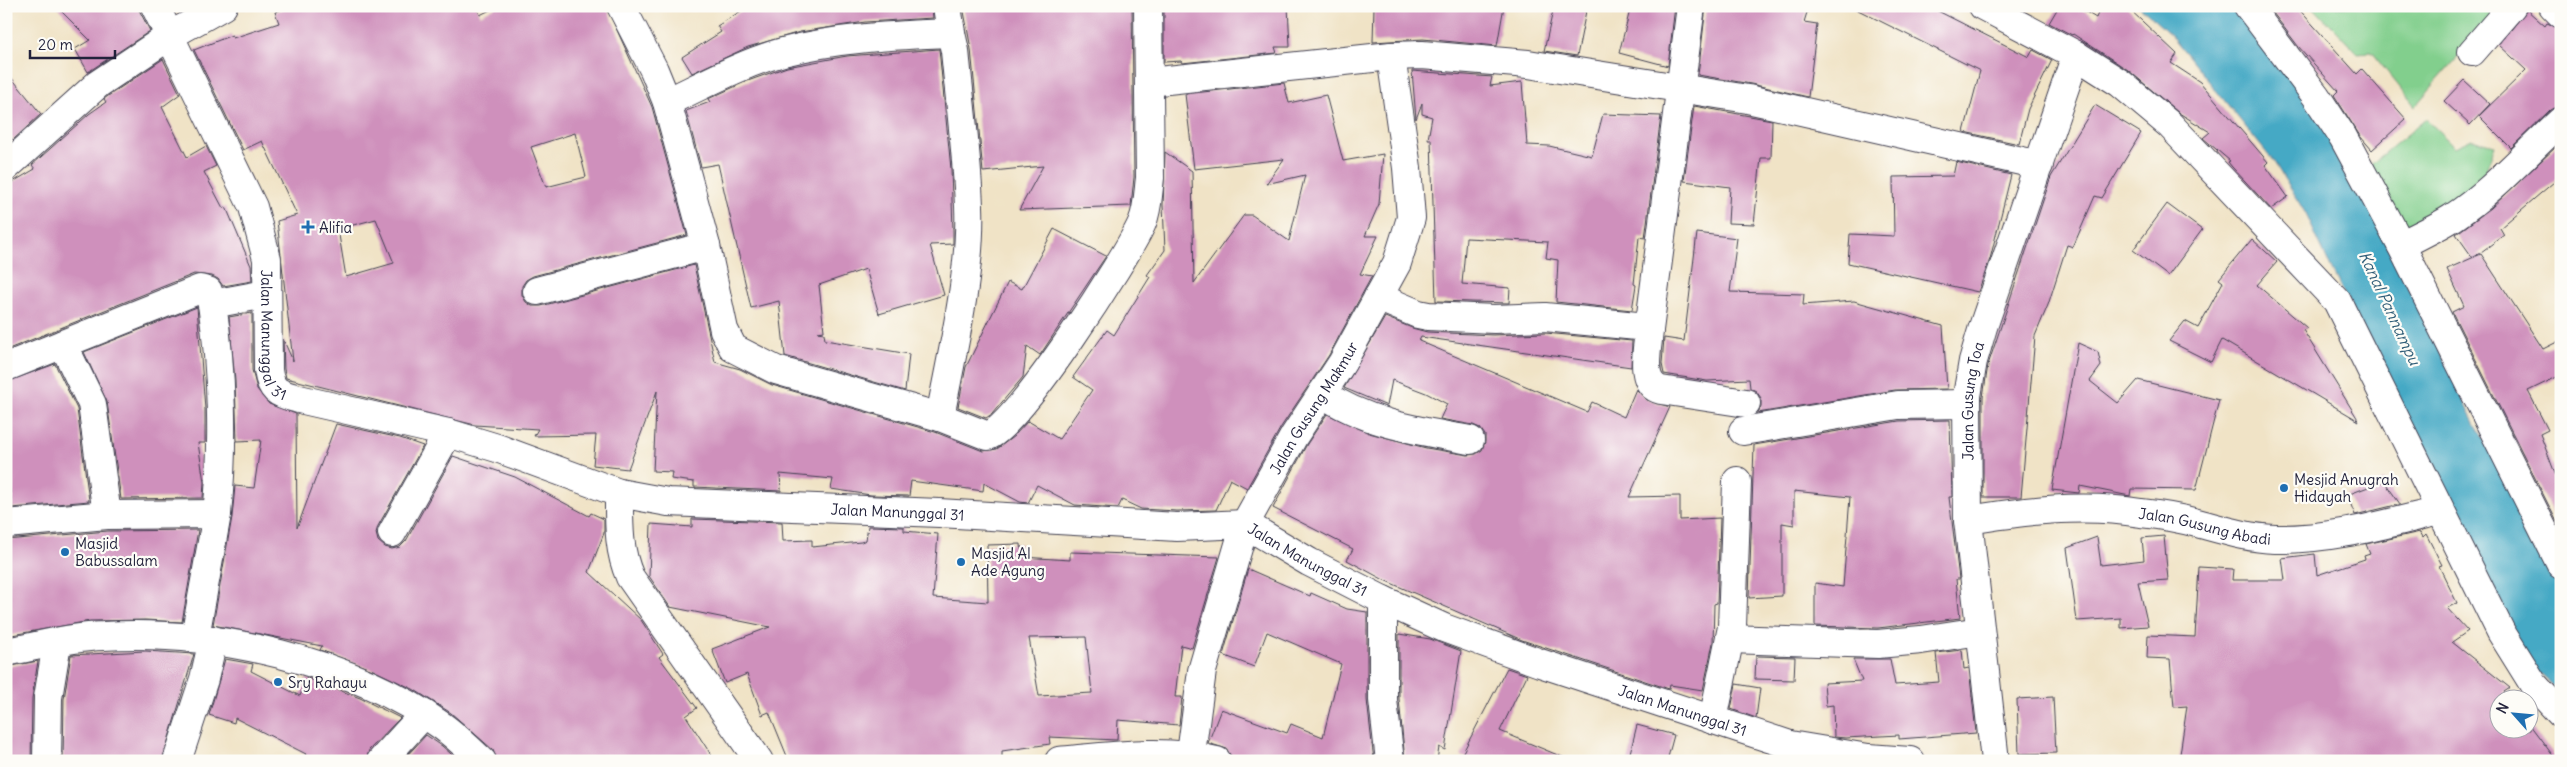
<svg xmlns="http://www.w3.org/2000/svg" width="2567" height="767" font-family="Delius,sans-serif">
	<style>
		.green { fill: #82cf8d; stroke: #527864 }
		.water { fill: #45a9c5; stroke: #346680 }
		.building { fill: #cf90bc; fill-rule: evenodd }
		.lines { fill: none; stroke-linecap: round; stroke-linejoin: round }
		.street-casing { stroke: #413f50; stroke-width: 30 }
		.street { stroke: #fff; stroke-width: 28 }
		.poi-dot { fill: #1f6fb2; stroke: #fdfcf7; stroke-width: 2 }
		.labels { text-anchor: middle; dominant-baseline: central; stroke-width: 4.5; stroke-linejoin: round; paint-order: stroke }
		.poi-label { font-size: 15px; fill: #22223b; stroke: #fdfcf7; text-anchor: start }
		.street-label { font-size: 15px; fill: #22223b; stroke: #fdfcf7 }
		.water-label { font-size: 16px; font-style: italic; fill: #325f79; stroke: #fdfcf7 }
	</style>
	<rect width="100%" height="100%" fill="#fdfcf7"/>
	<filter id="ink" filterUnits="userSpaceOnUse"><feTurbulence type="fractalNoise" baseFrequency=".02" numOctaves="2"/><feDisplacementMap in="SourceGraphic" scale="10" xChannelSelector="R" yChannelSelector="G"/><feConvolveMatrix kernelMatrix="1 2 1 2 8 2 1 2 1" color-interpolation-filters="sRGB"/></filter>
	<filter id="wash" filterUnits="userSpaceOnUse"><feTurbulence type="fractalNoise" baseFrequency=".0096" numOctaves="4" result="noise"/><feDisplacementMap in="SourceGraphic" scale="20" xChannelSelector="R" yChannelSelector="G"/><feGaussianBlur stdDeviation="1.12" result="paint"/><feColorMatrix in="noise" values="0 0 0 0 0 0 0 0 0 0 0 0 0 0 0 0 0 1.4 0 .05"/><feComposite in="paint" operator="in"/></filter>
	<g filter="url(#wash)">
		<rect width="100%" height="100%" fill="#f0e3c6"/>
		<path class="green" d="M2312,6H2503L2415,106L2371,52L2357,53Z
			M2426,119L2455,147L2472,139L2495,145L2486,170L2458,199L2400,229L2368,167Z"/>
		<path class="water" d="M2139,6H2236L2333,132L2469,411L2561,591V693L2537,671L2518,642L2327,260L2306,214L2274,162L2173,37Z"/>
		<g id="blocks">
			<path class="building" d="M56,6H137L150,31L88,72L75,49L90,40Z
				M290,6H476L480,15L498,6H606L652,107L687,235L533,276L526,280L522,286V295L526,302L532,306H541L694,265L715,362L740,369L772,385L935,432L983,451L997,449L1014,436L1028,421L1059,439L1092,390L1073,377L1107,330L1114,335L1150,277L1147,275L1165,250L1163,205L1165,152L1192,171L1194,283L1244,215H1252L1289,241L1305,175L1266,184L1284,159L1194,169L1185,94L1284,83L1289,103L1326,95L1343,161L1383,154L1379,204L1365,236H1378L1360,274L1372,276L1329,355L1281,427L1247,488L1230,479L1216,510L1177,511L1141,509L1122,500L1118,508L1075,505L1037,485L1028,503L1020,502L984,483L983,491L911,481L909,496L871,495L831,489L833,479L780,474L781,491L694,487V482L671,479L672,472L653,471L657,391L628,469L593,465L596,435L534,436L538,429L475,425L286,378L284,369L283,339L293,361L277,221L297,215L262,141L243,150L194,50L232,35L233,38L279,23L275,12ZM575,133L586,177L546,187L531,147ZM376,219L394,263L346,277L338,229Z
				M749,6H932L933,18L865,22L800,32L748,47L692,73L682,57L721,32L717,26Z
				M963,6H1132L1134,177L1131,206L1019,210L1043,166L983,172L971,49Z
				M1164,6H1288L1290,47H1275L1277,53L1182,63L1181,61L1164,62Z
				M1374,6H1504L1497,46L1423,39L1373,42Z
				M1554,6H1587L1577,56L1544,51Z
				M1631,6H1675L1668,66L1619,53Z
				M1706,6H1809L1804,22L1817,24L1808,97L1751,84L1698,75Z
				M1850,6H1928L2029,57L2033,50L2052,60L2028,109L2019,144L1964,132L1980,71Z
				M2059,6H2076L2096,18L2101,6H2126L2177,54L2171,63L2200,82L2268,162L2265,165L2288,197L2271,209L2232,167L2228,162L2230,161L2203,138L2210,132L2179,113L2128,70L2073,34L2072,35L2049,23Z
				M2280,6H2296L2357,74L2362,69L2406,119L2372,150L2360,136L2334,95L2338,91L2298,46L2273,13Z
				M2527,10L2545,26L2547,23L2561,29V104L2550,110L2511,148L2479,116L2526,70L2499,45Z
				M939,49L951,169L953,231V244L930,245L944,295L879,314L866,269L819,285L824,331L818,332L824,333L825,340L909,354L905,391L785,356L779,301L751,308L718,164L701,167L686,111L710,102L708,99L745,82L787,67L847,56Z
				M163,59L180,94L162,107L187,157L206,146L216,166L204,172L223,208L226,207L251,266L252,281L223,286L218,279L212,276L194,274L6,350V186L35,169L32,165L89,114L106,102L104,99L108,96Z
				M6,71L41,114L13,140L6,132Z
				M1412,71L1492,77L1490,86L1522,82L1527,145L1549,146L1592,156L1603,114L1661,116L1645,238L1639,237L1634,284L1636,285L1632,310L1556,302L1558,260L1546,258L1548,242L1466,238L1462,284L1510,288L1509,303L1436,301L1431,139H1428L1432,117L1422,114V103L1416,119Z
				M2464,80L2490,104L2470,125L2444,101Z
				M2095,105L2141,133L2102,198L2095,196L2073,247L2067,245L2048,305L2035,336L2021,497H1983V397L1988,365L2051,177Z
				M1694,106L1772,120L1771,158H1761L1754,224L1728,223L1730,187L1684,181Z
				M2557,146L2561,151V176L2500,228L2504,235L2473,258L2456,234L2491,208Z
				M1956,162L2011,175L1990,259L1978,292L1848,263L1850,234L1894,236L1893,177L1953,176Z
				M2167,204L2202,230L2168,276L2133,250Z
				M1054,229L1106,256L1040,355L1027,346L1023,377L992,414L986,418L958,407L966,367L1008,282L1022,289Z
				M1697,233L1737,238L1730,292L1804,294L1803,305L1854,301L1943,326L1947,389L1895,390L1758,413L1761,406V398L1756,391L1750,388L1749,379L1707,381L1664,374L1662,364L1664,338L1684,341Z
				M2252,239L2277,262L2257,285L2307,328L2303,330L2359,421L2222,340L2211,362L2169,341L2185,321L2198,328L2223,282L2219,279Z
				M2481,254L2543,349L2561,340V375L2528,391L2548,430L2540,434L2561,489V530L2452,312L2464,306L2447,269Z
				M197,307L205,409V443H198L204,482L203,498L121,499L107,402L84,352Z
				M252,313V370L257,389L269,404L296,414L297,528L336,424L400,438L423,446L378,526L376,533L378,541L385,547L392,549L400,547L406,541L453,456L515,477L589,516L591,513L604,519V533L589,572L641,620L663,654L659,657L697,708L686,716L715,761H497L493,750L451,713L413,689L373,670L320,650L322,646L213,625L232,517L235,486L254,488L261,440L237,441L235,381L229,317Z
				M1385,317L1412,328L1427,332L1493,335L1545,333L1632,341L1631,367L1421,337L1419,341L1587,412L1592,402L1624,417L1636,389L1647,400L1670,407L1629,497L1680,496V520L1720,518L1717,603L1714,604L1713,643L1703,690L1670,685L1669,689L1522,640L1384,580L1347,560L1353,549L1273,508L1307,444L1327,414L1369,433L1426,448L1468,455L1476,454L1482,450L1485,442V435L1480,428L1473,425L1440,419L1447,404L1426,393L1392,380L1387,406L1344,388Z
				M2078,343L2098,352L2101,366L2090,381L2118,403L2138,380L2219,400L2196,490L2131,489L2130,496L2080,486L2079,493L2052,490Z
				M55,364L77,409L89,501L12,508L8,475H6V382Z
				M1950,420L1952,497H1949L1959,579H1956L1960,618L1878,628L1815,626V583L1843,587L1850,497L1794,491V525L1782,523V596L1749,598L1754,445L1899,421Z
				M2384,481L2400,504L2355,515L2347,495Z
				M692,519L782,522L783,541L812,540V547L861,542L866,540L868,526L904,527V531L938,534L933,598L988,602L987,545L1021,544L1022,557L1070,560V552L1219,557L1192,648L1181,645L1175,697H1182L1179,725L1118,720L1117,740L1049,737L1050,744L1002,751V758L973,761H789L769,712L762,715L747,674L725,683L712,649L770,627L670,607L649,576L651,524L692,527ZM1086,637L1092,693L1039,696L1029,638Z
				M198,530L182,622L145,620L90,621L6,636V540L108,531Z
				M2420,532L2423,537L2426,534L2442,565L2439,566L2457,603L2447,608L2468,631L2452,642L2510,688L2504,692L2510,700H2500V730H2530V725L2557,761H2179L2187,706L2174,707L2170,659L2147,658L2148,635L2195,637L2199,567L2233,569L2232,580H2285L2282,558L2315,554L2317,575L2365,559L2364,556L2370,554L2366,544Z
				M2164,536L2168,580L2138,582L2148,626L2121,628V618L2077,621L2067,548L2097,537L2101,565L2144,560L2142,538Z
				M1248,569L1310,596L1311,593L1347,609L1367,612V700L1374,761H1232L1227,749L1208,743L1221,709L1287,733L1291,724L1323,737L1341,664L1267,632L1254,667L1223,655Z
				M1399,634L1430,639L1461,651L1445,750L1439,747L1437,761H1405L1399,699Z
				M1962,650L1964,669L1969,668L1976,733L1899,739V735L1846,738L1834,737L1833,705L1826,706L1824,683L1862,681L1853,659H1890L1895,685L1939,682L1936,653Z
				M145,651L194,654L162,761H63L64,699L71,655Z
				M1756,656L1795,657L1794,680L1755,679Z
				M225,659L253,664L251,671L300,696L307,678L360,698L400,718L369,750L366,761H302L306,754L235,718L234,723L209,715Z
				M38,661L32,698L31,761H6V667Z
				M1507,668L1527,675L1500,731L1572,761H1474L1461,756Z
				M1736,684L1760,688L1756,718L1731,709Z
				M2053,697L2056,753L2019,754L2017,699Z
				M1637,725L1674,735L1667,761H1628Z
				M426,735L442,746L459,761H402Z"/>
		</g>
	</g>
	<g filter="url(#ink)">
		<use href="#blocks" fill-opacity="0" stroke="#413f50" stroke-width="1"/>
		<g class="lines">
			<g class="street-casing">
				<g id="street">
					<path id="s1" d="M155,6L253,207L267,259L268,370C271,393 279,393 299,399L448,433L497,448L619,493L668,502L939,513L1177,527L1245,524L1309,562L1383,600L1444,628L1540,663L1790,745L1868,758L1910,761"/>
					<path d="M621,6L654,70L667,102L706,246L724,330L733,348L776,370L940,417L988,436C1017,427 1127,257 1142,223C1148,209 1148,193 1150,178L1148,6"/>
					<path d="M947,6L951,33"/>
					<path d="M1691,6L1649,330C1648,348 1638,384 1661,390L1746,403"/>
					<path d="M1983,6L2076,55L2120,83L2170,125L2337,301L2501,632L2534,685L2561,714"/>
					<path d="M2248,6L2316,96L2343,137L2401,245L2561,565"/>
					<path d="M2553,6L2561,14"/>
					<path d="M2472,52L2512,6"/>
					<path d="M1149,82L1391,56L1422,55L1528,64L1748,99L2039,165"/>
					<path d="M667,102C705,84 743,63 783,52C837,38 896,35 951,33L955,51C960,103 967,155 969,206C972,271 952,353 940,417"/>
					<path d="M6,167L98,84L171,35L223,6"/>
					<path d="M2401,245C2418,236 2436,228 2452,218C2493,191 2525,154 2561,121"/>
					<path d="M537,291L706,246"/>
					<path d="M1378,297L1418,314L1428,316L1494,319L1545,317L1647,327L1649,330"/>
					<path d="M63,344L92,404L107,515"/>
					<path d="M6,367L200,289L208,291L212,304"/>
					<path d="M1322,393C1365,423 1419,431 1470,440"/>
					<path d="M1743,431L1898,405L1967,404"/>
					<path d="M619,493C619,523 618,550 630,577L759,761"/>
					<path d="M217,514C224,448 222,369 212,304L266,294"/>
					<path id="s2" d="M1968,520C2026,511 2082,503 2141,513C2160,515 2179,518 2197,523C2223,530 2248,538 2275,539C2331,540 2385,524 2439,511"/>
					<path d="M6,524L107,515L217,514L195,637"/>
					<path d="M392,533L448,433"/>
					<path d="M1383,600V700L1390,761"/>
					<path d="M1730,639L1878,644L1921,640L1980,631"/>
					<path d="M6,652C38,646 71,637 103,636C213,629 352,661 442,726C456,736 469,749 482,761"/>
					<path d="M1713,720L1732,627L1737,481"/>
					<path d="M47,761L48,698L57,643"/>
					<path d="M177,761L204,679L213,640"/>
					<path d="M381,761L424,714"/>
					<path d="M1059,761C1112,756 1165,748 1217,761"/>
					<path id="s3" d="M1190,761L1202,671L1245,524L1294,436L1342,363L1397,263L1411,218L1407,168L1391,56"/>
					<path id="s4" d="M1995,761L1968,520L1967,396L1973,361L1983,327L2076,55"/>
				</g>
			</g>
			<use href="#street" class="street"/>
		</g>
	</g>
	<g class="poi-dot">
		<path d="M305.5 219.5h5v5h5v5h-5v5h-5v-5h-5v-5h5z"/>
		<circle cx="2284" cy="488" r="5"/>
		<circle cx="65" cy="552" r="5"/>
		<circle cx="961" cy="562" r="5"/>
		<circle cx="278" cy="682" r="5"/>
	</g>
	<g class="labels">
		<g class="poi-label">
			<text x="319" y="227">Alifia</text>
			<text x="2294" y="479">Mesjid Anugrah<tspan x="2294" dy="17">Hidayah</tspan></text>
			<text x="75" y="543">Masjid<tspan x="75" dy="17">Babussalam</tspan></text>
			<text x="971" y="553">Masjid Al<tspan x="971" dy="17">Ade Agung</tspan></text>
			<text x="288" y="682">Sry Rahayu</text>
		</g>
		<g class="street-label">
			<text stroke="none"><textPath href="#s1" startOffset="355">Jalan Manunggal 31</textPath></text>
			<text stroke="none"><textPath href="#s4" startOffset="362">Jalan Gusung Toa</textPath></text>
			<text stroke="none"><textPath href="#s3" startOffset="379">Jalan Gusung Makmur</textPath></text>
			<text stroke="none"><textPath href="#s1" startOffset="1049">Jalan Manunggal 31</textPath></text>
			<text stroke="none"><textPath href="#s2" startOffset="239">Jalan Gusung Abadi</textPath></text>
			<text stroke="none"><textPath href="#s1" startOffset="1469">Jalan Manunggal 31</textPath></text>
			<text stroke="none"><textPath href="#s1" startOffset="1874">Jalan Manunggal 31</textPath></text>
		</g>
		<g class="water-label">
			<text transform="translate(2390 308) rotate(65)">Kanal Pannampu</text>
		</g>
	</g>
	<rect width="2567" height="767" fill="none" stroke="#fdfcf7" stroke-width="25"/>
	<g transform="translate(2514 714) rotate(297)"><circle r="24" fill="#fdfcf7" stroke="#a5a5ac"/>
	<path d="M0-4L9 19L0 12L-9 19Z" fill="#1f6fb2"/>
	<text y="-8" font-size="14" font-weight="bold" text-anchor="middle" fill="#22223b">N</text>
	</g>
	<path d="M30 50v8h85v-8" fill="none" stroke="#22223b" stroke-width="2.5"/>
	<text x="38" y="50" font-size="15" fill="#22223b" stroke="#fdfcf7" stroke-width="4" paint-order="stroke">20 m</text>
</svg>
